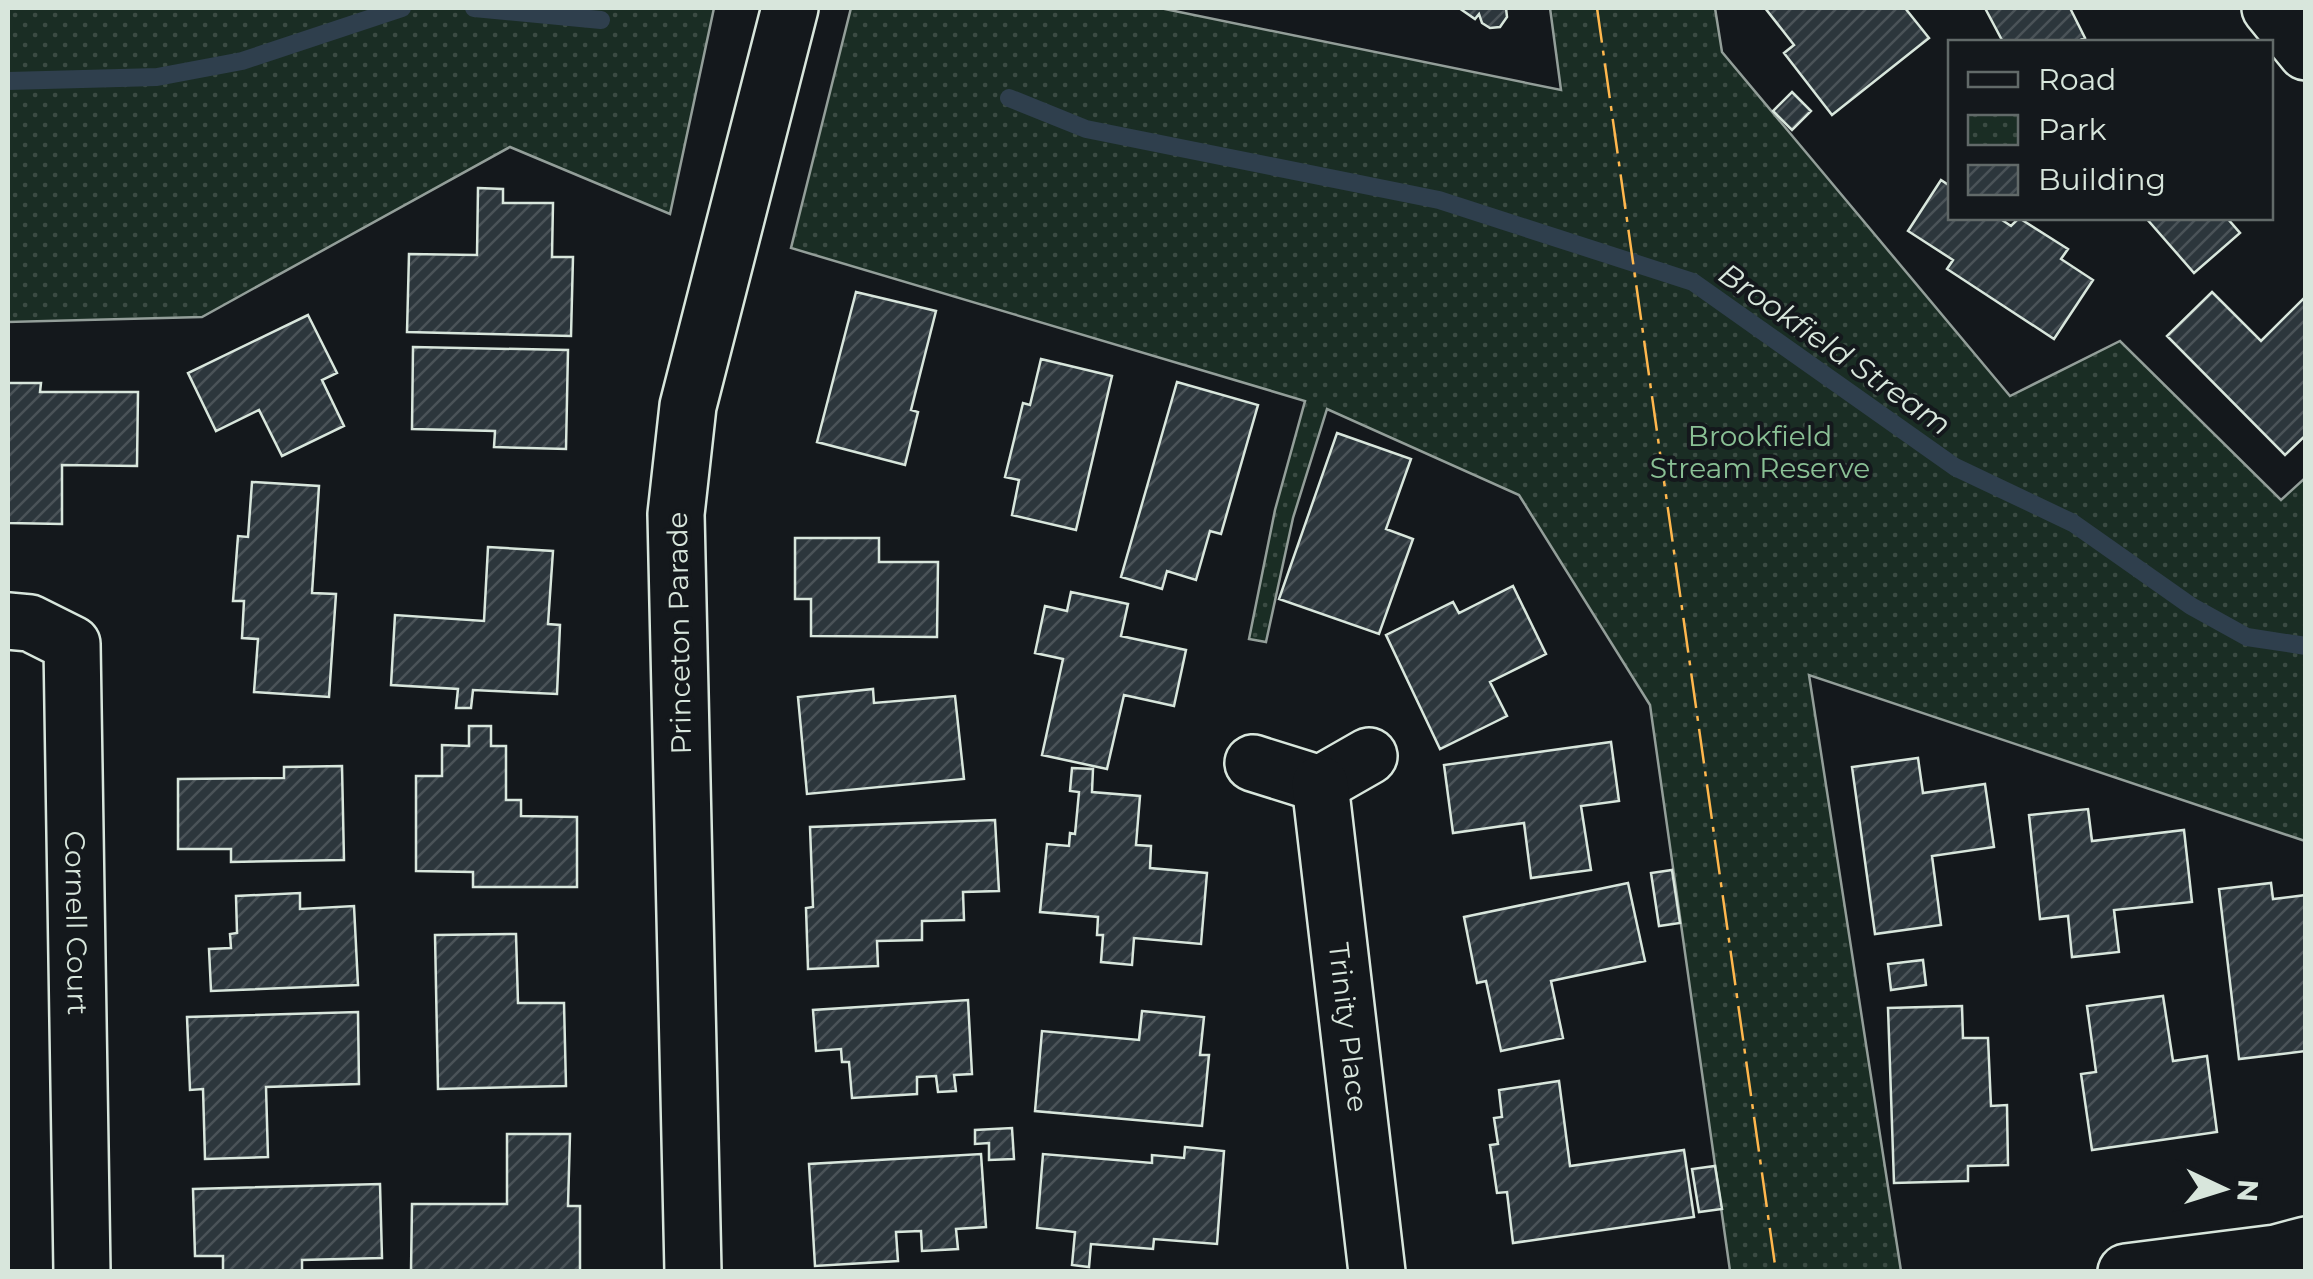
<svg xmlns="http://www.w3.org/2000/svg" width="2313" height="1279" font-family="Montserrat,sans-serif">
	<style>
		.park { fill: url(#park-dots); stroke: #939e99; stroke-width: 2.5 }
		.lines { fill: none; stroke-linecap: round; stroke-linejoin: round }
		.stream { stroke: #2f3f4d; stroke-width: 18 }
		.building { fill: url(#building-hatch); stroke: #d8e6dc; stroke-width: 2.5 }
		.minor-casing { stroke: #d8e6dc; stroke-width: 60 }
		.minor { stroke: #14181c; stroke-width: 55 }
		.power { stroke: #ffb74d; stroke-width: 2.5; stroke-dasharray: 35 8 5 8; stroke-linecap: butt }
		.labels { text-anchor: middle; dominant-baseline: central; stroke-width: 8; stroke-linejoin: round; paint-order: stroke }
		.park-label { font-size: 28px; fill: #8ac095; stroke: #14181c }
		.street-label { font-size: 28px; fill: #d8e6dc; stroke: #14181c }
		.water-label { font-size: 30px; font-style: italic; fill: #d8e6dc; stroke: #14181c }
	</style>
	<defs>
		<pattern id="park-dots" width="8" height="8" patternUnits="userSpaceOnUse" patternTransform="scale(2.5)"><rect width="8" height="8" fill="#1a2d24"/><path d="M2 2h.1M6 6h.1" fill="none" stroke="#3b4b43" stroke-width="1.8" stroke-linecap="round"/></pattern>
		<pattern id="building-hatch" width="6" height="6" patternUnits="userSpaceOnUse" patternTransform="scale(2.5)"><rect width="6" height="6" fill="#2c363c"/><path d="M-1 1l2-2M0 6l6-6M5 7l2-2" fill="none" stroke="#4a5358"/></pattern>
	</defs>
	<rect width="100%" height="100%" fill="#14181c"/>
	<path class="park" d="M8,8H714L670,214L510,147L202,317L8,322Z
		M851,8H1160L1561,90L1550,8H1715L1722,52L2010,396L2120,341L2281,500L2305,478V841L1809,675L1901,1271H1730L1650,705L1519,495L1327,409L1293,518L1266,642L1249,639L1275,510L1305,401L791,248Z"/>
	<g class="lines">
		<path class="stream" d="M474,8L601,20
			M8,81L157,77L242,61L402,8
			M1009,98L1086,129L1439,200L1693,282L1955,467L2073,523L2191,606L2247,637L2306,646"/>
	</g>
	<path class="building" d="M1459,8H1506L1507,17L1500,27L1490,28L1482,23L1479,14L1475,19Z
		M1765,8H1905L1929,38L1832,115L1784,53L1794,45Z
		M1985,8H2070L2085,38L2076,42H2003Z
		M1792,92L1811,111L1792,130L1773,111Z
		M1941,180L1950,186V218H1999L2011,226L2019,218L2068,249L2061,259L2093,280L2054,339L1947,269L1953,260L1908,231Z
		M478,188L503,189V203H553L552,257H573L571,336L407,332L409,254L477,255Z
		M2146,218H2227L2240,233L2194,273Z
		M856,292L936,311L911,410L918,412L905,465L817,442Z
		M2212,292L2261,341L2303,299L2306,301V435L2285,455L2167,336Z
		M308,315L337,373L322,380L344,426L282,456L259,410L216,431L188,373Z
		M413,347L568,350L566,449L494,447L495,431L412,429Z
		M1041,359L1112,376L1076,530L1012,515L1019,480L1005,477L1023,403L1030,405Z
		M1177,382L1258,405L1221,534L1210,531L1196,580L1167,571L1162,589L1121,577Z
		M8,383H41L40,392H138L137,466L62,465V524L8,523Z
		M1337,433L1411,459L1386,529L1413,539L1379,634L1279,599Z
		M252,482L319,486L312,593L336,594L329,697L254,692L258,639L242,638L244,601H233L238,536L248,537Z
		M795,538H879V562H938L937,637L811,636V599H795Z
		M488,547L553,551L548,624L560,625L557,694L473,690L471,708H456L458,689L391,685L395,615L484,621Z
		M1513,586L1546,654L1490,682L1507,716L1440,749L1386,635L1453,602L1459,613Z
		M1071,592L1128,604L1121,636L1186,650L1174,706L1124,695L1107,769L1042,755L1063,659L1035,653L1045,606L1067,611Z
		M873,689L874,703L955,696L964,779L807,794L798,697Z
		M469,726H491V746H506V800H521V816L577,817V887H473V872L416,871V776H442V745L469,746Z
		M1611,742L1619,801L1581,806L1591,870L1531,878L1524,823L1453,833L1444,765Z
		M1918,758L1923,793L1985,784L1994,847L1932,856L1941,925L1875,934L1852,767Z
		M342,766L344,860L231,862V849H178V779L284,778V767Z
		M1072,768L1093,769L1092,792L1140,796L1136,845L1151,846L1150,868L1207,873L1201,944L1134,938L1132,965L1101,962L1103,935H1097L1098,917L1040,912L1047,844L1069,846L1070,833L1075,834L1079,792L1070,791Z
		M2088,809L2092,841L2184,830L2192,902L2114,910L2119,952L2072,957L2068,916L2040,919L2029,815Z
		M995,820L999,891L963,892L964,920L922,921V940L877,941L878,966L808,969L806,908L813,907L810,827Z
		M1672,870L1680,923L1659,926L1651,873Z
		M1628,883L1645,961L1551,981L1563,1038L1501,1051L1486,981L1477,983L1464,917Z
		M2271,883L2273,899L2306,895V1051L2239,1059L2219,889Z
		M300,893V909L354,906L358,985L211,991L209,949L231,948L230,934L237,933L236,896Z
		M516,934L518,1003H564L566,1086L438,1089L435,935Z
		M1923,960L1926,985L1891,990L1888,964Z
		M2163,996L2173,1061L2207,1056L2217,1132L2092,1150L2081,1074L2096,1072L2087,1006Z
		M968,1000L972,1074L954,1075L956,1091L938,1092L936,1076L917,1077V1094L852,1098L849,1062H842L841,1049L816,1051L813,1010Z
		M1962,1006L1963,1038H1988L1991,1106L2007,1105L2008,1165L1968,1166V1181L1894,1183L1888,1008Z
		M1142,1011L1204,1017L1200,1055H1209L1202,1126L1035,1111L1042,1031L1139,1040Z
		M358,1012L359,1084L266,1087L268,1157L205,1159L203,1089L190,1090L187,1017Z
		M1559,1081L1570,1166L1684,1150L1694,1217L1513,1243L1507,1192L1497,1193L1490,1145L1498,1144L1494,1118L1502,1117L1499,1090Z
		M1012,1128L1014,1159L989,1160V1143L975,1144V1130Z
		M507,1134H570L568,1206H580V1272H411L412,1204H507Z
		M1185,1147L1224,1151L1217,1244L1154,1239L1153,1249L1091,1244L1089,1267L1072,1265L1075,1232L1037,1228L1043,1154L1152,1163V1155L1184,1158Z
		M981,1154L986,1227L956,1229L958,1249L922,1251L921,1231L896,1232L898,1261L815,1266L809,1164Z
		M1715,1166L1722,1209L1699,1212L1692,1169Z
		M380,1184L382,1258L302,1260V1272H223V1256H195L193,1189Z"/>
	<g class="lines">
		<g class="minor-casing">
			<g id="minor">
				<path d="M2270,8L2306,52"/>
				<path id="s1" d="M8,621L30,623L72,644L82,1272"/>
				<path d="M1253,763L1320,784L1369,756"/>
				<path id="s2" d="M1320,784L1377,1272"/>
				<path d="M693,1272L676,514L688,406L790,8"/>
				<path d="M2126,1272L2276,1253L2306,1245"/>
			</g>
		</g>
		<use href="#minor" class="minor"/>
		<path class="power" d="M1597,8L1776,1272"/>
	</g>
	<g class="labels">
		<g class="park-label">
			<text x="1760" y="436">Brookfield<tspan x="1760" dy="32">Stream Reserve</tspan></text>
		</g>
		<g class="street-label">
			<text transform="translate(679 633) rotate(-91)">Princeton Parade</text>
			<text stroke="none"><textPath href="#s1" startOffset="348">Cornell Court</textPath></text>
			<text stroke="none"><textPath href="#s2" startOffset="245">Trinity Place</textPath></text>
		</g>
		<g class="water-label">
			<text transform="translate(1835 349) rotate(35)">Brookfield Stream</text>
		</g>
	</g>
	<rect width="2313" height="1279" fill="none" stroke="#d8e6dc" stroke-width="20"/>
	<rect x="1948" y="40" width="325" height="180" fill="#14181c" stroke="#626a69" stroke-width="2.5"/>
	<rect x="1968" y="72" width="50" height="15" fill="#14181c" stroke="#626a69" stroke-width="2.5"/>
	<text x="2038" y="90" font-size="30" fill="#d8e6dc">Road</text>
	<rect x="1968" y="115" width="50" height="30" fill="url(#park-dots)" stroke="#626a69" stroke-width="2.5"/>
	<text x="2038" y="140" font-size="30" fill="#d8e6dc">Park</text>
	<rect x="1968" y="165" width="50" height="30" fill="url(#building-hatch)" stroke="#626a69" stroke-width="2.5"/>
	<text x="2038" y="190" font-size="30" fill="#d8e6dc">Building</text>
	<g transform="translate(2223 1189) rotate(94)" stroke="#14181c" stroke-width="8" paint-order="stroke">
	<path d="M0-8L18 38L0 25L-18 38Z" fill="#d8e6dc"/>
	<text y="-15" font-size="28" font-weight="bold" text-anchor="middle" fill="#d8e6dc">N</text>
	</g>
</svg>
